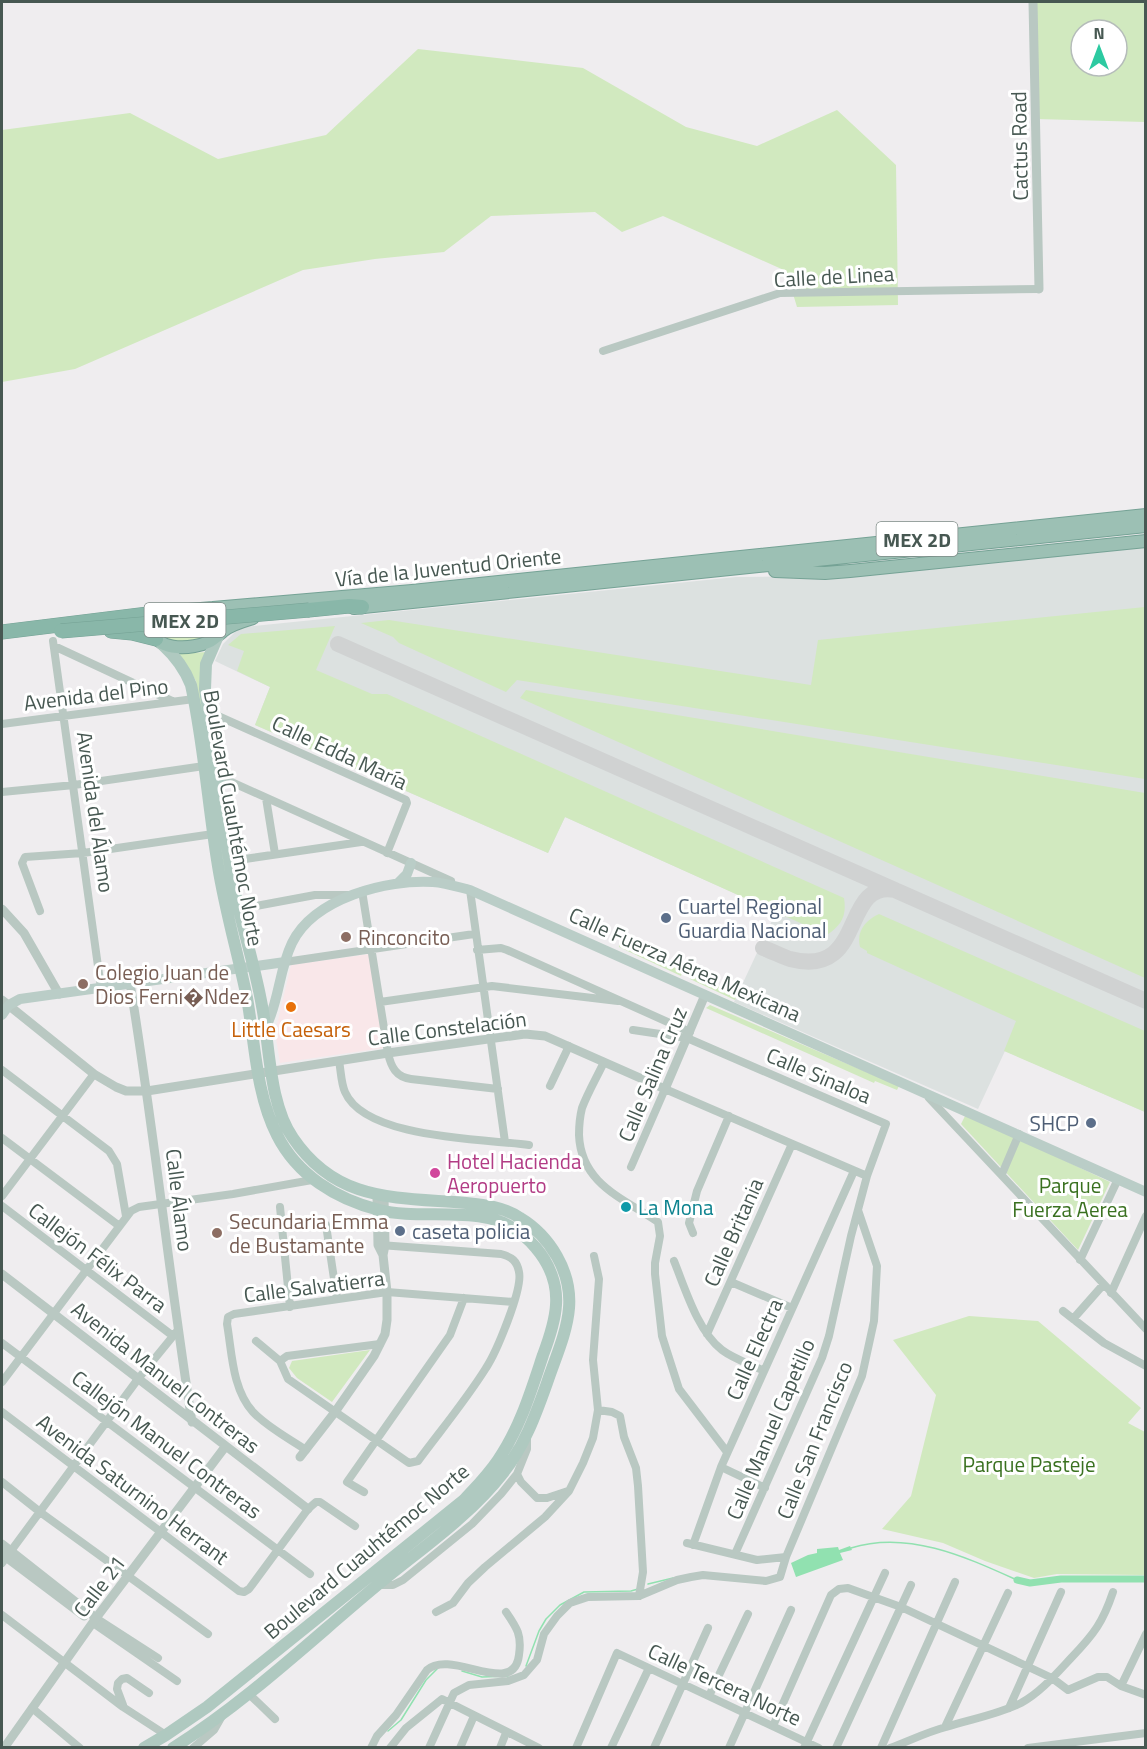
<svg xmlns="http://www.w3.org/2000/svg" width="1147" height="1749" font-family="'Titillium Web',sans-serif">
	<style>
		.commercial { fill: #f9e7e9 }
		.airport { fill: #dce1e0 }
		.green { fill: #d1e9bf; fill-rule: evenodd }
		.water { fill: #91e1b0 }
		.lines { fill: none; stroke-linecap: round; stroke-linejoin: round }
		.stream { stroke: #91e1b0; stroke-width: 1.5 }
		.canal { stroke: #91e1b0; stroke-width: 7 }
		.taxiway { stroke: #d0d2d2; stroke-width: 16 }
		.trunk-casing { stroke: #75a295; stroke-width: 14 }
		.motorway-casing { stroke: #75a295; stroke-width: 15 }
		.minor { stroke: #b9c8c2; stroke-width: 8 }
		.tertiary { stroke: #b9c8c2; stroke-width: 9 }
		.secondary { stroke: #bacdc7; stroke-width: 10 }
		.primary { stroke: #afc9c0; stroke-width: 12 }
		.trunk { stroke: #9cc0b4; stroke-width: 12 }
		.motorway { stroke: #89b7a9; stroke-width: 14 }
		.motorway-bridge-casing { stroke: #75a295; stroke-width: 15; stroke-linecap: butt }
		.motorway-bridge { stroke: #89b7a9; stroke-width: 14 }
		.service-dot { fill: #5c6f8a; stroke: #fff; stroke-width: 2 }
		.education-dot { fill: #8d6e63; stroke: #fff; stroke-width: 2 }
		.food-dot { fill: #e8710a; stroke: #fff; stroke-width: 2 }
		.hotel-dot { fill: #d1479c; stroke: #fff; stroke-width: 2 }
		.culture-dot { fill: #0f9aa8; stroke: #fff; stroke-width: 2 }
		.labels { text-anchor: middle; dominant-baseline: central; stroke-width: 6; stroke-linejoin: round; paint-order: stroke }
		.shield { fill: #fff; stroke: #7e8a86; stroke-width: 1.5 }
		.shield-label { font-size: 20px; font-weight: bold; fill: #475852 }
		.street-label { font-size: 21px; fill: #475852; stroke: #fff }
		.service-label { font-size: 21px; fill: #4e5e75; stroke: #fff; text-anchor: start }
		.education-label { font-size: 21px; fill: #785e54; stroke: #fff; text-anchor: start }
		.food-label { font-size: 21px; fill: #c56008; stroke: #fff }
		.hotel-label { font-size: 21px; fill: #b23c85; stroke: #fff; text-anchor: start }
		.park-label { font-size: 21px; fill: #3a7120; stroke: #fff }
		.culture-label { font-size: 21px; fill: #0d838f; stroke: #fff; text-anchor: start }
	</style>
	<rect width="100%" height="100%" fill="#efedef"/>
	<path class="commercial" d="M370,954L383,1048L280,1063L275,1033L291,965Z"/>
	<path class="airport" d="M1145,545V1112L1005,1051L978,1109L734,1002L776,912L565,817L548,853L255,725L270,687L215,661L223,644L237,630L244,627L736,577L811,576Z"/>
	<path class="green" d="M1033,2H1145V122L1036,119ZM1081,30H1117V66H1081Z
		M418,49L583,68L686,127L757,146L837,110L896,165L898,305L797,307L786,271L663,216L622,232L595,212L491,216L444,252L375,259L303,270L75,369L2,382V130L130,113L218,159L326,135Z
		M1145,607V779L517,680L506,692L399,643L393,637L361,623L389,620L811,685L818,640Z
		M220,624L211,636L185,644L167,639L161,635L159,626Z
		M335,626L316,670L372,694H387L844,898C847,917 841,925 827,935L565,817L548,853L255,725L270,687L237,671L244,651L228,645L241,634Z
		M206,652L229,900L196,681L179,654Z
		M526,690L1145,793V978L520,698Z
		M879,914L1145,1031V1112L1004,1051L1016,1021L867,953V951L860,947C856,931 866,920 879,914Z
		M620,943L683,971L681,976L619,947Z
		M692,975L737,995L735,1000L690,979Z
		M710,1005L899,1086L897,1090L875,1081L874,1083L706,1008Z
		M966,1114L1110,1182L1078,1250L961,1124Z
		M969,1316L1038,1321L1141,1408L1128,1423L1145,1432V1575L1057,1574L1034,1578L985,1561L943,1543L882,1529L911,1496L936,1395L893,1340Z
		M370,1350L332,1402L297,1378L289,1368L292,1361Z"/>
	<path class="water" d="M850,1546L852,1550L840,1553L843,1560L796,1577L791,1563L808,1555L817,1553V1549L838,1547L839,1550Z"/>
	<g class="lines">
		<path class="stream" d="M851,1548C908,1530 966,1557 1017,1580
			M648,1584L673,1578
			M526,1666L539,1631L546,1619L560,1605L584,1592L631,1591L638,1589
			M462,1671L482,1677L508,1676
			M388,1731L401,1720L426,1680L437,1669"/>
		<path class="canal" d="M1017,1580L1030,1583L1061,1579H1146"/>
		<path class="taxiway" d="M338,644L1146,1001
			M763,948C772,951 781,956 790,959C867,979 840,880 895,890"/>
		<g class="trunk-casing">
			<path id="trunk" d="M775,571L825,573L850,571L1146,541
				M213,608L412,591L1146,515
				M354,608L1146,526
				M222,632L223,619L213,608L164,612C157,617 152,623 154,632C158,652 194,649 208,642C214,639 218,635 223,631C231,624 243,621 253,618"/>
		</g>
		<g class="motorway-casing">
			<path id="motorway" d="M309,610L349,606L362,607
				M111,631L132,633L156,639
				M2,632L164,612"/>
		</g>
		<path class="minor" d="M603,351L780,293L1039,289
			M53,641L101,988
			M54,646L172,701
			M209,712L406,800L407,803L387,853
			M2,724L194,699
			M218,776L451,881
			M2,792L74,785L204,766
			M266,798L275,854
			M231,861L361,842
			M468,889L470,890L505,1142
			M362,891L388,1053C391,1067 396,1077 411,1079L498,1089
			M240,909L315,895H351
			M40,911L22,863L25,857L83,853L213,834
			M477,950L501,948L507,950L690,1032
			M285,962L474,934
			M380,1002L492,986L618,1001
			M633,1030L687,1038L886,1124L867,1176L851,1236L829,1336L822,1358L735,1554
			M339,1061C341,1071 341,1083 345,1092C365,1139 484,1139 529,1145
			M604,1062C597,1077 588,1092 582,1108C580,1116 579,1127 579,1135C581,1184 623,1198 658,1222L660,1236L655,1263V1274L662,1336L679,1389L727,1452
			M2,1070L109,1151L117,1164L126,1216
			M550,1086L569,1046
			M929,1098L1146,1329
			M2,1138L118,1225
			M631,1167L665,1089L867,1176
			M1002,1174L1019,1134
			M2,1196L94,1074
			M2,1206L173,1336
			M280,1207L290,1307
			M326,1225L337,1299
			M693,1233L689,1223L697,1191L729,1116
			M1080,1260L1118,1179
			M674,1261C685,1288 698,1332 722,1350C734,1359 750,1364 764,1371
			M731,1282L792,1308
			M1111,1293L1146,1216
			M1063,1311L1104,1343L1146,1366
			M1073,1319L1103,1285
			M707,1334L792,1144
			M256,1341L280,1361L288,1379L409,1463L418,1461C441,1430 466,1400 486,1368C496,1353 523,1289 519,1272C517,1261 512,1257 501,1254L380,1245
			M2,1343L310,1574
			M280,1361L287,1356L380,1344
			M2,1382L131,1211L139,1207L233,1194L312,1180
			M598,1410L612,1412L620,1416L624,1437L636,1468L638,1486L643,1572L639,1596
			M2,1412L239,1591L244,1592L249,1589L308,1509L316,1502H320L355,1526
			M306,1450C288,1438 267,1427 253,1412C232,1389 232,1352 227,1324L228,1317L234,1314L387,1292L514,1302
			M721,1467L765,1488
			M517,1474L521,1482L537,1498H547L568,1491
			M2,1482L40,1512L208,1634
			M364,1492L347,1482L450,1335L464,1298
			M687,1543L757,1560L786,1557
			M693,1545L721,1467L854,1171
			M2,1563L138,1379L178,1330
			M379,1585H393L403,1580L472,1524L501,1494L517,1474L527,1449V1438
			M436,1612L453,1603L468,1583L485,1567L545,1517L569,1491L583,1463L593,1438L598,1410L593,1360L599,1279L594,1256
			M2,1615L123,1707L166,1735
			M96,1618L158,1658
			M93,1623L177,1681
			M1121,1686L1146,1634
			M249,1694L275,1719
			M709,1696L748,1614
			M123,1705L117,1689L118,1683L122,1679L127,1678L149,1693
			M32,1708L80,1748
			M1009,1708L1061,1592
			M773,1726L831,1595L839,1589L848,1588L901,1607L1052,1678L1068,1690L1098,1677H1107L1121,1686L1146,1695
			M945,1727L1008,1593
			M193,1748L214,1730L222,1716
			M371,1748L377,1736L396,1715L427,1670C451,1648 514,1699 519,1655C522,1635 517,1628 506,1612
			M390,1748L406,1728L442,1699L539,1748
			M429,1748L454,1693L469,1685L508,1681L524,1675L537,1660L544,1634L557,1616L570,1603L588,1597L639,1596L677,1580L691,1577L703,1575L766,1581L780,1577L786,1557L862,1376L874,1321L877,1266L858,1210
			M460,1748L474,1716
			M500,1748L506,1733
			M576,1748L617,1653L819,1748
			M611,1748L649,1668
			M654,1748L708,1628
			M729,1748L791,1610
			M804,1748L885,1573
			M836,1748L911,1585
			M881,1748L955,1582
			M890,1748C909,1741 927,1732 946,1727C971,1719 997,1715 1021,1703C1041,1692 1056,1674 1072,1657C1094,1634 1103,1622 1113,1592
			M1028,1748L1146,1733"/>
		<path class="tertiary" d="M1033,2L1039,289
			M2,909L24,933L59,994
			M130,983C154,1129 169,1276 192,1422
			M2,1000L94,1074L116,1087L126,1091H147L388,1053L525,1034L545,1036L665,1089L705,995
			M377,1196L378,1245L383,1255
			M2,1274L308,1509
			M300,1457L335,1412L374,1356L385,1334L387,1320V1292L383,1255L385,1245L384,1197
			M2,1544L96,1618
			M2,1554L84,1616
			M4,1748L96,1618L225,1447"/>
		<path class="secondary" d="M398,883L407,874L411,863
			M2,1015L9,1005L20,999L285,962
			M266,1027C279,1001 279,970 292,943C314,898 387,879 433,882C446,883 458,887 470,890L1146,1192"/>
		<path class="primary" d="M144,1748L166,1735L207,1707L464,1500C476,1487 488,1475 498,1460C520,1428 531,1391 543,1355C549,1339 555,1322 556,1305C559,1263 523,1223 483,1217C450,1211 410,1218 379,1210C336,1199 297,1175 277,1135C256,1094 255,1043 247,998C238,954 225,910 218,866C208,806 204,744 191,685C185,669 174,655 162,644
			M173,1748C246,1702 309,1642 375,1587C419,1550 468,1518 503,1473C524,1447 536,1414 547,1383C555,1359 567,1333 569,1308C572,1272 550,1236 520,1218C504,1207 485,1205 466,1203C397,1197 337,1203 293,1138C269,1104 270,1047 262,1006C255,966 242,927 234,888C222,822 215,755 205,689L206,664L218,636"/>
		<use href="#trunk" class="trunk"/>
		<use href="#motorway" class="motorway"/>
		<g class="motorway-bridge-casing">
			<path id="motorway-bridge" d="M61,631L309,610"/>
		</g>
		<use href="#motorway-bridge" class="motorway-bridge"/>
	</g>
	<g class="service-dot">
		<circle cx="666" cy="918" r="6"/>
		<circle cx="1091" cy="1123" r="6"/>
		<circle cx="400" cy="1231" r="6"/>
	</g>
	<g class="education-dot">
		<circle cx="346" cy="937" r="6"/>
		<circle cx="83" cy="984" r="6"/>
		<circle cx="217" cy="1233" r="6"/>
	</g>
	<circle class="food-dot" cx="291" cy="1007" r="6"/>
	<circle class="hotel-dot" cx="435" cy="1173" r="6"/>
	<circle class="culture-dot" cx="626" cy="1207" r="6"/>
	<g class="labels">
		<g class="shield">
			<rect x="876.5" y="522" width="81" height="34" rx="4.5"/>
			<rect x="144.5" y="603" width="81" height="34" rx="4.5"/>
		</g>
		<g class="shield-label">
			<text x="917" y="539">MEX 2D</text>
			<text x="185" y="620">MEX 2D</text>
		</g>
		<g class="street-label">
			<text transform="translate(1019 146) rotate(-91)">Cactus Road</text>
			<text transform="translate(834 276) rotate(-3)">Calle de Linea</text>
			<text transform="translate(448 567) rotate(-6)">Vía de la Juventud Oriente</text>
			<text transform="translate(96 694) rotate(-7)">Avenida del Pino</text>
			<text transform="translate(340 752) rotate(25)">Calle Edda María</text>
			<text transform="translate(96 812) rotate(82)">Avenida del Álamo</text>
			<text transform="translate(234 818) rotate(80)">Boulevard Cuauhtémoc Norte</text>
			<text transform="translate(685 964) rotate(24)">Calle Fuerza Aérea Mexicana</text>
			<text transform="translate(447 1028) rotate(-7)">Calle Constelación</text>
			<text transform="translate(652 1074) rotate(-67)">Calle Salina Cruz</text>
			<text transform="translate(819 1075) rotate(23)">Calle Sinaloa</text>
			<text transform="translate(180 1200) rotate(83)">Calle Álamo</text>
			<text transform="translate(733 1232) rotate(-66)">Calle Britania</text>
			<text transform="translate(98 1257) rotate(37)">Callejón Félix Parra</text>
			<text transform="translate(314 1286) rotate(-7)">Calle Salvatierra</text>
			<text transform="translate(754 1349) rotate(-66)">Calle Electra</text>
			<text transform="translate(166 1377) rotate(38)">Avenida Manuel Contreras</text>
			<text transform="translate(770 1429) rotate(-67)">Calle Manuel Capetillo</text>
			<text transform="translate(814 1440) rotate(-68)">Calle San Francisco</text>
			<text transform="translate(167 1444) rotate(37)">Callejón Manuel Contreras</text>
			<text transform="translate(133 1489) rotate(37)">Avenida Saturnino Herrant</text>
			<text transform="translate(366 1551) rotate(-40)">Boulevard Cuauhtémoc Norte</text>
			<text transform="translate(99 1586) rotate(-53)">Calle 21</text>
			<text transform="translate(725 1684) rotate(25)">Calle Tercera Norte</text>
		</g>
		<g class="service-label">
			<text x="678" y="906">Cuartel Regional<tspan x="678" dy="24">Guardia Nacional</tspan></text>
			<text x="1079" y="1123" text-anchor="end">SHCP</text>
			<text x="412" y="1231">caseta policia</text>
		</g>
		<g class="education-label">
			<text x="358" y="937">Rinconcito</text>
			<text x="95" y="972">Colegio Juan de<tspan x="95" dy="24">Dios Ferni�Ndez</tspan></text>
			<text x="229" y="1221">Secundaria Emma<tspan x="229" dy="24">de Bustamante</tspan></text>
		</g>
		<g class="food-label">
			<text x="291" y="1029">Little Caesars</text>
		</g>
		<g class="hotel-label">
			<text x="447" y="1161">Hotel Hacienda<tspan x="447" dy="24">Aeropuerto</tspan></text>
		</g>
		<g class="park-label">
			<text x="1070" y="1185">Parque<tspan x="1070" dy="24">Fuerza Aerea</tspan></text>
			<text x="1029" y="1464">Parque Pasteje</text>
		</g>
		<g class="culture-label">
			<text x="638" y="1207">La Mona</text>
		</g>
	</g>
	<rect width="1147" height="1749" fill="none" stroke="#475852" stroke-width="6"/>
	<g transform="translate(1099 48)"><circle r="28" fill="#ffffff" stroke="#b5bcba" stroke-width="1.5"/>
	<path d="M0-4.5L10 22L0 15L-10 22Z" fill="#2ccaa1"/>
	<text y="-9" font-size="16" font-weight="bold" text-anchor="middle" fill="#475852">N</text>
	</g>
</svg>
